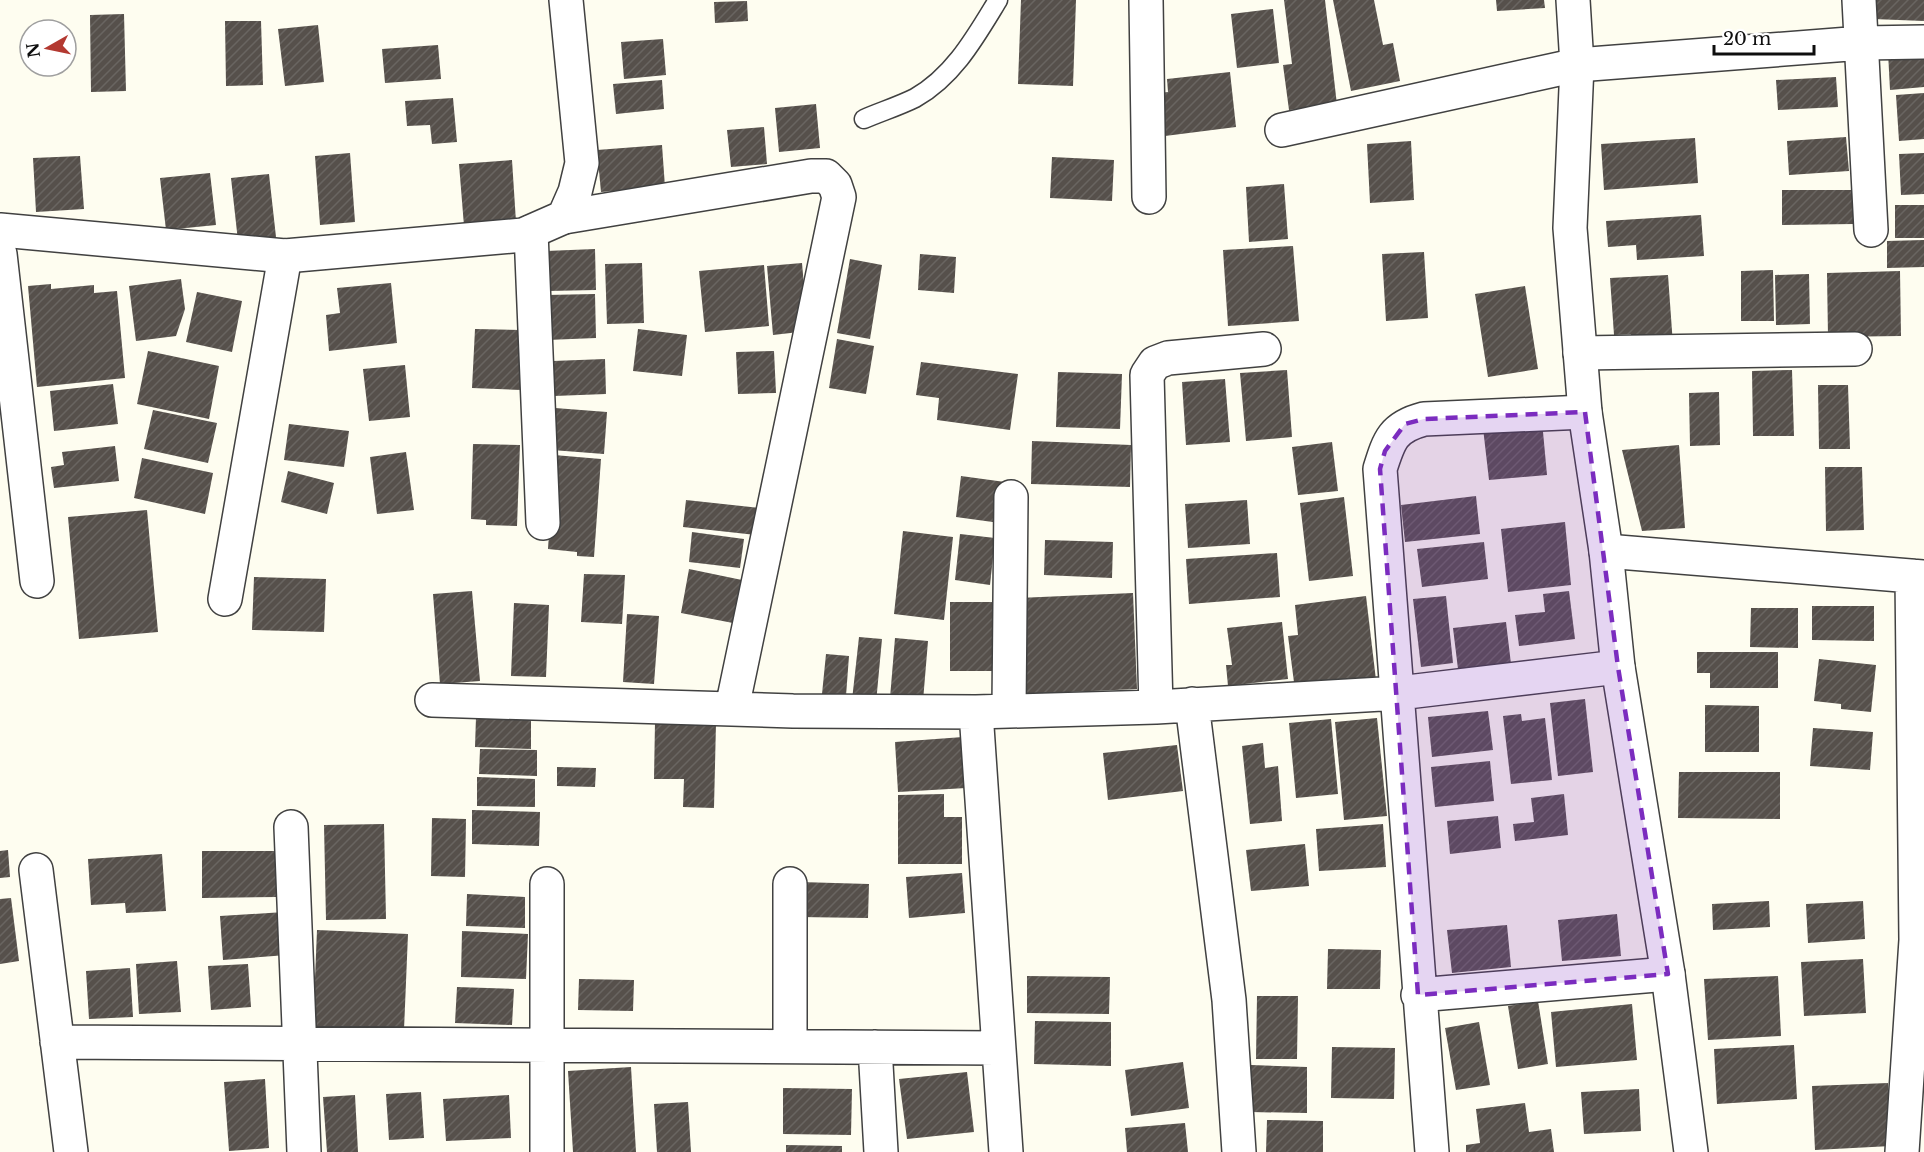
<svg xmlns="http://www.w3.org/2000/svg" width="1924" height="1152" font-family="'Libre Baskerville',serif">
	<style>
		.building { fill: url(#building-hatch) }
		.lines { fill: none; stroke-linecap: round; stroke-linejoin: round }
		.service-casing { stroke: #414141; stroke-width: 21 }
		.minor-casing { stroke: #414141; stroke-width: 36 }
		.tertiary-casing { stroke: #414141; stroke-width: 36 }
		.service { stroke: #fff; stroke-width: 18 }
		.minor { stroke: #fff; stroke-width: 33 }
		.tertiary { stroke: #fff; stroke-width: 33 }
		.marked { fill: #7b2cbf; fill-opacity: 0.2; stroke: #7b2cbf; stroke-width: 4.5; stroke-dasharray: 12 8; stroke-linejoin: round }
	</style>
	<defs>
		<pattern id="building-hatch" width="6" height="6" patternUnits="userSpaceOnUse" patternTransform="scale(1.5)"><rect width="6" height="6" fill="#56504b"/><path d="M-1 1l2-2M0 6l6-6M5 7l2-2" fill="none" stroke="#696561"/></pattern>
	</defs>
	<rect width="100%" height="100%" fill="#fefdf0"/>
	<path class="building" d="M1021,0H1076L1073,86L1018,84Z
		M1284,0H1325L1337,105L1289,110L1283,65L1292,64Z
		M1333,0H1374L1383,45L1393,43L1400,81L1351,91Z
		M1496,0H1544L1545,8L1497,11Z
		M1874,0H1924V21L1873,19Z
		M747,1L748,21L715,23L714,2Z
		M1273,9L1279,63L1237,68L1231,14Z
		M124,14L126,91L91,92L90,15Z
		M225,21H261L263,85L226,86Z
		M318,25L324,82L285,86L278,29Z
		M663,39L666,75L624,79L621,42Z
		M438,45L441,79L385,83L382,49Z
		M1924,50V87L1890,90L1888,52Z
		M1230,72L1236,127L1165,136L1160,93L1168,92L1167,79Z
		M1836,77L1838,107L1778,110L1776,80Z
		M662,80L664,109L616,114L613,84Z
		M1924,93V139L1899,141L1896,95Z
		M453,98L457,142L432,144L430,125L407,126L405,101Z
		M816,104L820,148L779,152L775,108Z
		M764,127L767,164L731,167L727,130Z
		M1846,137L1849,171L1789,175L1787,141Z
		M1695,138L1698,183L1604,190L1601,144Z
		M1411,141L1414,200L1370,203L1367,144Z
		M662,145L665,187L601,192L597,150Z
		M350,153L355,222L320,225L315,156Z
		M1924,153V194L1901,195L1899,154Z
		M80,156L84,209L36,212L33,158Z
		M1052,157L1114,160L1112,201L1050,198Z
		M512,160L516,222L464,226L459,164Z
		M210,173L216,225L166,230L160,178Z
		M269,174L276,237L238,241L231,178Z
		M1284,184L1288,239L1249,242L1246,187Z
		M1782,190H1854V224L1782,225Z
		M1895,205H1924V238H1895Z
		M1701,215L1704,256L1637,260L1636,245L1608,247L1606,221Z
		M1924,240V267L1887,268V241Z
		M1293,246L1299,321L1228,326L1223,250Z
		M595,249L596,290L548,291L546,251Z
		M1424,252L1428,318L1386,321L1382,254Z
		M920,254L956,257L954,293L918,290Z
		M850,259L882,265L870,339L837,333Z
		M642,263L644,323L607,324L605,264Z
		M802,263L808,331L773,335L767,266Z
		M764,265L769,326L705,332L699,271Z
		M1773,270L1774,321H1741V271Z
		M1900,271L1901,336L1828,337L1827,273Z
		M1809,274L1810,324L1776,325L1775,275Z
		M1668,275L1673,345L1632,348L1631,334L1614,335L1610,278Z
		M181,279L185,309L176,336L136,341L129,286Z
		M391,283L397,343L329,351L326,315L340,313L337,288Z
		M51,284V289L94,285V293L117,291L125,378L37,387L28,286Z
		M1525,286L1538,369L1488,377L1475,294Z
		M197,292L242,301L232,352L186,342Z
		M595,294L596,338L547,340L546,295Z
		M475,329L522,330L521,390L472,388Z
		M638,329L687,335L682,376L633,371Z
		M837,339L874,346L866,394L829,388Z
		M148,351L219,366L209,419L137,404Z
		M774,351L776,393L738,394L736,352Z
		M605,359L606,394L554,396L553,361Z
		M921,362L1018,374L1010,430L937,420L939,398L916,395Z
		M405,365L410,417L369,421L363,369Z
		M1287,370L1292,437L1246,441L1240,373Z
		M1792,370L1794,436H1753L1752,371Z
		M1058,372L1122,374L1120,429L1056,427Z
		M1225,379L1230,442L1186,445L1182,382Z
		M113,384L118,424L54,431L50,391Z
		M1818,385H1848L1850,449H1819Z
		M1719,392L1720,445L1690,446L1689,393Z
		M555,408L607,412L604,454L552,450Z
		M153,410L217,423L208,463L144,449Z
		M1542,421L1547,475L1489,480L1483,428Z
		M289,424L349,431L344,467L284,460Z
		M1032,441L1131,445L1130,487L1031,484Z
		M1332,442L1338,491L1298,495L1292,447Z
		M473,444L520,445L517,526L486,525V520L471,519Z
		M1679,445L1685,528L1642,531L1622,450Z
		M115,446L119,481L54,488L51,467L64,465L62,452Z
		M406,452L414,510L377,514L370,457Z
		M554,455L601,459L594,557L577,556V552L548,549Z
		M142,458L213,473L205,514L134,498Z
		M1825,467H1862L1864,530L1826,531Z
		M288,471L334,483L327,514L281,502Z
		M961,476L1005,482L1000,523L956,517Z
		M1476,496L1480,534L1405,542L1401,505Z
		M1344,497L1353,576L1309,581L1300,503Z
		M686,500L760,508L756,535L683,527Z
		M1247,500L1250,544L1188,548L1185,504Z
		M147,510L158,632L79,639L68,517Z
		M1565,522L1571,585L1508,592L1501,529Z
		M903,531L953,537L944,620L894,614Z
		M692,532L744,539L740,568L689,562Z
		M960,534L995,538L990,585L955,580Z
		M1045,540L1113,542L1112,578L1044,575Z
		M1484,542L1488,579L1422,587L1417,549Z
		M1277,553L1280,597L1189,604L1186,559Z
		M689,569L742,580L733,623L681,613Z
		M584,574L625,575L622,624L581,622Z
		M254,577L326,579L324,632L252,630Z
		M472,591L480,681L440,684L433,594Z
		M1569,591L1575,639L1519,646L1515,615L1545,612L1543,594Z
		M1133,593L1137,689L1046,693V703L1023,704L1018,598Z
		M1366,596L1376,680L1295,690L1288,636L1298,635L1295,605Z
		M1446,596L1453,663L1421,667L1413,599Z
		M950,602H1002L1003,671H950Z
		M514,603L549,605L546,677L511,676Z
		M1812,606H1874V641L1812,640Z
		M1751,608H1798V648L1750,647Z
		M627,614L659,616L654,684L623,682Z
		M1282,622L1288,679L1228,686L1226,665H1232L1227,628Z
		M1506,622L1511,664L1458,669L1453,628Z
		M859,637L882,639L876,703L852,700Z
		M895,638L928,641L923,701L890,698Z
		M1697,652H1778V688H1710V673H1697Z
		M826,654L849,656L846,696L822,694Z
		M1819,659L1876,665L1871,712L1841,709V704L1814,701Z
		M1585,699L1593,772L1558,776L1550,703Z
		M1705,705L1759,706V752H1705Z
		M1488,711L1493,750L1432,757L1428,717Z
		M1521,714L1522,721L1545,718L1552,780L1511,784L1503,716Z
		M476,717L531,718V749L475,747Z
		M1377,718L1387,816L1344,820L1335,722Z
		M1331,719L1338,794L1296,798L1289,723Z
		M655,722L716,723L714,808L683,807L684,779H654Z
		M1813,728L1873,732L1870,770L1810,766Z
		M963,737L966,788L898,792L895,742Z
		M1263,743L1265,768L1278,766L1282,821L1250,824L1242,746Z
		M1177,745L1183,791L1108,800L1103,753Z
		M480,749L537,750V776L479,774Z
		M1490,761L1494,801L1435,807L1431,767Z
		M557,767L596,768L595,787L557,786Z
		M1679,772H1780V819L1678,818Z
		M477,777L535,779V807L477,806Z
		M944,794V817H962V864H898V795Z
		M1564,794L1568,835L1515,841L1513,824L1534,822L1531,798Z
		M472,810L540,812L539,846L472,844Z
		M1498,816L1501,848L1450,854L1447,821Z
		M432,818L466,819L465,877L431,876Z
		M384,824L386,919L326,920L324,825Z
		M1383,824L1386,867L1319,871L1316,829Z
		M1305,844L1309,886L1251,891L1246,850Z
		M8,850L10,877L0,878V851Z
		M202,851H276L277,897L202,898Z
		M162,854L166,911L126,913L125,903L91,905L88,859Z
		M962,873L965,913L909,918L906,877Z
		M800,882L869,884L868,918L799,917Z
		M467,894L525,897V928L466,926Z
		M11,898L19,961L0,964V899Z
		M1769,901L1770,927L1713,930L1712,904Z
		M1863,901L1865,939L1808,943L1806,904Z
		M284,912L287,955L223,960L220,916Z
		M1617,914L1621,956L1562,961L1558,920Z
		M1507,925L1511,967L1452,973L1447,930Z
		M317,930L408,934L404,1030L313,1027Z
		M462,931L528,934L526,979L461,977Z
		M1328,949L1381,950L1380,989H1327Z
		M1863,959L1866,1013L1804,1016L1801,962Z
		M177,961L181,1012L139,1014L136,964Z
		M248,964L251,1007L211,1010L208,966Z
		M130,968L133,1017L89,1019L86,971Z
		M1027,976L1110,977L1109,1014L1027,1013Z
		M1778,976L1781,1036L1708,1040L1704,979Z
		M579,979L634,980L633,1011L578,1010Z
		M457,987L514,989L512,1025L455,1023Z
		M1257,996H1298L1297,1059H1256Z
		M1538,1001L1548,1064L1518,1069L1508,1006Z
		M1632,1004L1637,1060L1556,1067L1551,1012Z
		M1035,1021L1111,1022V1066L1034,1064Z
		M1479,1022L1490,1085L1456,1090L1445,1028Z
		M1794,1045L1797,1099L1717,1104L1714,1049Z
		M1332,1047L1395,1048L1394,1099L1331,1098Z
		M1183,1062L1189,1108L1131,1116L1125,1070Z
		M1251,1065L1307,1067V1113L1251,1112Z
		M631,1067L636,1152H573L568,1071Z
		M967,1072L974,1132L907,1139L899,1079Z
		M265,1079L269,1148L229,1151L224,1082Z
		M1888,1083L1891,1146L1815,1150L1812,1086Z
		M783,1088L852,1089L851,1135L783,1134Z
		M1639,1089L1641,1131L1584,1134L1581,1092Z
		M421,1092L424,1138L389,1140L386,1094Z
		M355,1095L358,1152H327L323,1097Z
		M509,1095L511,1138L446,1141L443,1099Z
		M688,1102L691,1152H657L654,1104Z
		M1525,1103L1529,1132L1551,1129L1554,1152H1466V1145L1480,1143L1476,1109Z
		M1267,1120L1323,1121V1152H1266Z
		M1185,1123L1188,1152H1127L1125,1128Z
		M786,1145L842,1146V1152H786Z"/>
	<g class="lines">
		<g class="service-casing">
			<path id="service" d="M864,119C880,112 899,106 915,98C954,76 976,36 998,0"/>
		</g>
		<g class="minor-casing">
			<path id="minor" d="M1146,0L1149,197
				M1859,0L1871,230
				M1282,130L1577,65L1862,43L1924,42
				M564,217L811,176H826L835,185L839,197L732,708
				M531,232L543,523
				M0,254L37,581
				M1580,353L1855,349
				M1606,551L1924,577
				M225,599L285,256
				M432,700L793,711L976,712L1156,707L1399,693L1618,667
				M1192,704L1229,1000L1239,1152
				M1156,707L1147,375L1155,363L1168,358L1264,349
				M1009,710L1011,497
				M976,712L1006,1152
				M291,827L304,1152
				M36,870L71,1152
				M1418,995L1668,974
				M57,1042L997,1048
				M790,1046V884
				M875,1047L881,1152
				M547,1152V884
				M1432,1152L1380,469C1389,440 1393,427 1424,419L1585,412
				M1902,1152L1916,940L1912,576"/>
		</g>
		<g class="tertiary-casing">
			<path id="tertiary" d="M1573,0L1577,65L1570,228L1585,412L1606,551L1618,667L1668,974L1691,1152
				M0,230L285,256L523,235L564,217L575,192L582,163L566,0"/>
		</g>
		<use href="#service" class="service"/>
		<use href="#minor" class="minor"/>
		<use href="#tertiary" class="tertiary"/>
	</g>
	<path class="marked" d="M1585,412L1618,667L1668,974L1418,995L1380,469L1385,451L1405,424L1424,419Z"/>
	<g transform="translate(48 48) rotate(261)"><circle r="28" fill="#ffffff" stroke="#9f9f9f" stroke-width="1.5"/>
	<path d="M0-4.5L10 22L0 15L-10 22Z" fill="#b33931"/>
	<text y="-9" font-size="16" font-weight="bold" text-anchor="middle" fill="#0e0e0e">N</text>
	</g>
	<path d="M1714 45v9h100v-9" fill="none" stroke="#0e0e0e" stroke-width="3"/>
	<text x="1723" y="45" font-size="18" fill="#0e0e0e" stroke="#ffffff" stroke-width="4.5" paint-order="stroke">20 m</text>
</svg>
